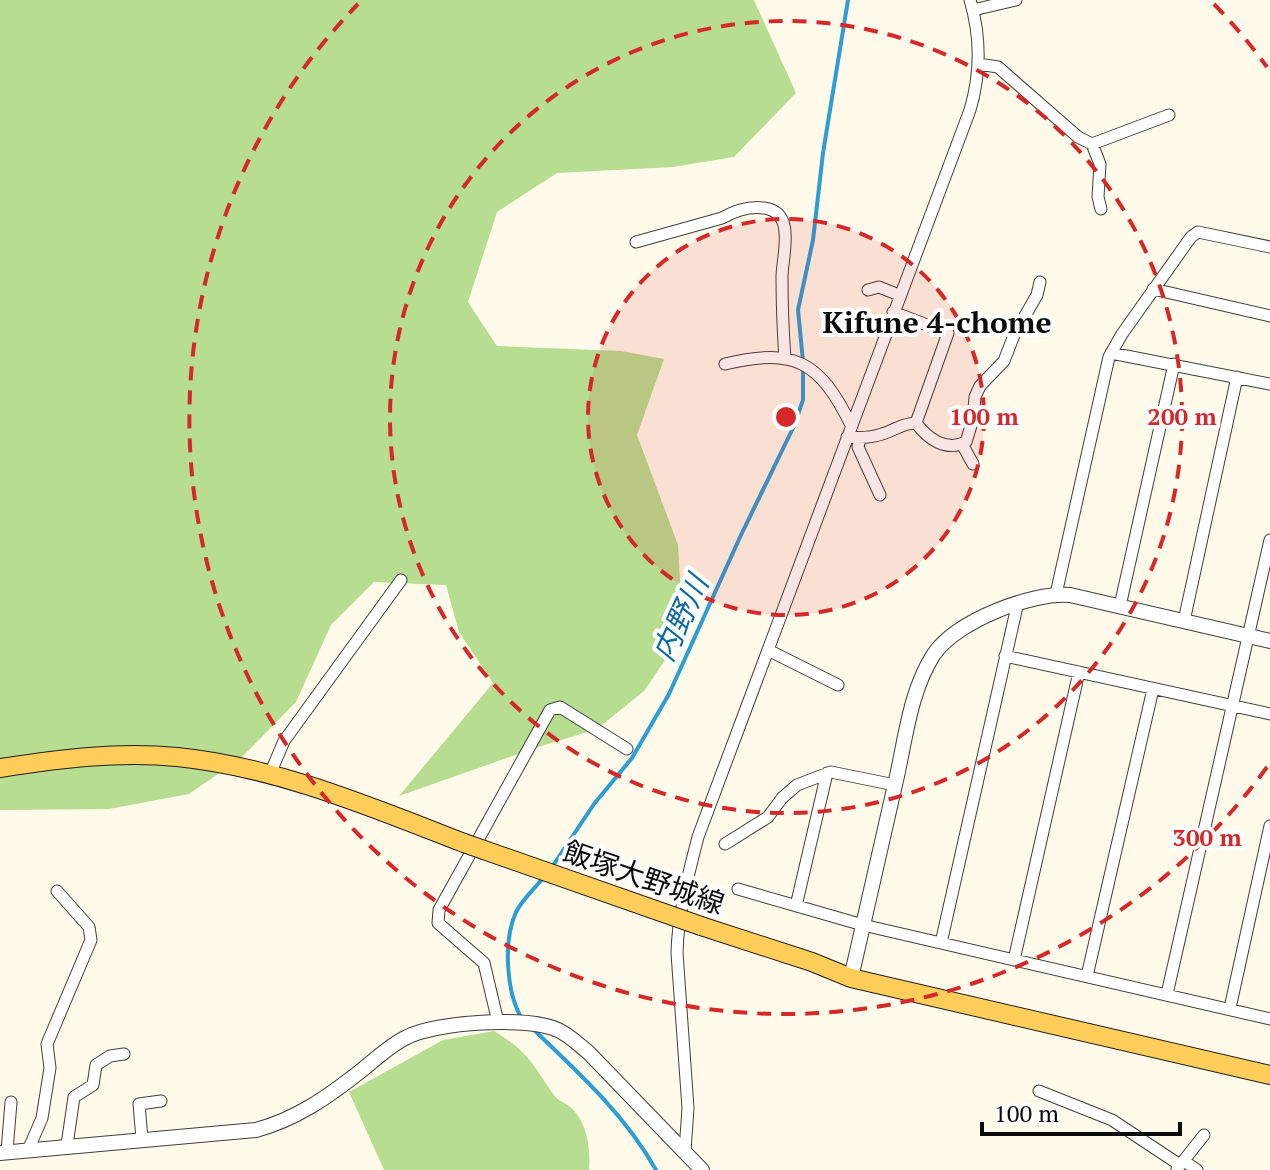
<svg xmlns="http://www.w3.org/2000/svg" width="1270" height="1170" font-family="'PT Serif','Noto Sans JP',serif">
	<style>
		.forest { fill: #b7dd90 }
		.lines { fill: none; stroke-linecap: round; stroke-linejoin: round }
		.stream { stroke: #2d9dd6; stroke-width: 4 }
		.minor-casing { stroke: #3f3f3f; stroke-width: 13 }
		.tertiary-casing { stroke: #3f3f3f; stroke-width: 16 }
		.primary-casing { stroke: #1d1d1d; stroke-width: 20 }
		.minor { stroke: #fff; stroke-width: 11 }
		.tertiary { stroke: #fff; stroke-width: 14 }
		.primary { stroke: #ffcd5a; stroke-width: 18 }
		.primary-bridge-casing { stroke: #1d1d1d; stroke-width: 20; stroke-linecap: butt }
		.primary-bridge { stroke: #ffcd5a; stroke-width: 18 }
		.ring { fill: none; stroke: #d62828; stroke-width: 4; stroke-dasharray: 14 10 }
		.labels { text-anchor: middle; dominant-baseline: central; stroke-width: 8; stroke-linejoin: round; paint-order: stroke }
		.street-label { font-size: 28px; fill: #0c0c0c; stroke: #fff }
		.neighbourhood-label { font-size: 30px; font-weight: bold; fill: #0c0c0c; stroke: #fff }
		.water-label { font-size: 30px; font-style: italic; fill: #0d6ca5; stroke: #fff }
		.centre { fill: #d62828; stroke: #fff; stroke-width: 4 }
		.ring-label { font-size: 24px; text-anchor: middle; font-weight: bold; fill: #d62828; stroke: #fff; stroke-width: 8; stroke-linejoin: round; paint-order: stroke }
	</style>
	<rect width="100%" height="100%" fill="#fffaea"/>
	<path class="forest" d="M0,0H754L796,93L734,157L673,167L557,173L497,212L468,302L497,346L621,351L664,359L637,435L678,545L683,634L644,691L597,729L535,748L399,796L493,683L459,632L446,585L374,582L331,625L296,702L240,759L189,794L109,809L0,810Z
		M494,1031C529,1052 532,1064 554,1095C558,1101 564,1102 569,1106C587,1120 591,1149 589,1170H384L349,1092L443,1040Z"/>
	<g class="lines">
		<path class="stream" d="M803,361L798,310L813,240L823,153L848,0
			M552,867L594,804L632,758L669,694L741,535L794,426L803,400V370
			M522,1019C506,992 503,941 516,912C522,900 535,888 544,877
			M534,1030C579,1073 626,1116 656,1170"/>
		<g class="minor-casing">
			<path id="minor" d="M973,10L1016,0
				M978,64L998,67L1078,137L1092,144L1169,115
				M1092,144L1100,164L1098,197L1101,209
				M636,242L722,218C736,210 749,206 764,208C797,212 782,256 782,277C782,305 783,331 785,359
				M1153,289L1270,316
				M868,290L879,287L899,295
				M893,312L948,333L916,423
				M1111,353L1270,384
				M725,364C795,347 820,362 851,425
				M847,437C859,438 871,438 882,434C895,430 903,423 916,423C928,439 946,452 966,442L973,419L975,397L980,386L1004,361L1014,335L1037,295L1040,282
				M860,438L858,447L880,495
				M962,444L973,464
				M1056,594L1109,357L1122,334L1191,237L1198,232L1270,247
				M1120,606L1174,364
				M1184,621L1237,377
				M768,650L838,685
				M1005,656L1270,714
				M270,774L284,741L401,580
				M725,844L768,817L782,798L797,785L831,772L895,785
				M738,889L863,925L1270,1019
				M796,906L827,773
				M941,943L1018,602
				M1014,960L1079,672
				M1087,976L1153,689
				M1167,994L1270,540
				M1230,1008L1270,826
				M498,1022L484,963L438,923L439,910L550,710L560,707L627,749
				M1039,1091L1112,1120L1180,1165
				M142,1139L139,1104L161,1101
				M67,1145L74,1097L93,1085L96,1065L110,1056L124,1054
				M29,1148L42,1118L50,1068L47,1044L91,940L89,927L57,891
				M7,1151L11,1102
				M685,1151L688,1108L677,953C678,913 688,876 698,837L970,110C981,73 981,37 970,0
				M1184,1161L1197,1170
				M1177,1169L1204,1135"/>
		</g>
		<g class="tertiary-casing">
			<path id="tertiary" d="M851,978C866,911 882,843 897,776C906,735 911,689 934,654C957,621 1031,592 1070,595L1270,641
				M0,1153L256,1130C297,1119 329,1096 362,1070C376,1059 390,1045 407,1037C436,1022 528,1016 558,1030C569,1035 578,1044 588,1052L702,1170"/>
		</g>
		<g class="primary-casing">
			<path id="primary" d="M0,768C59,759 118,751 177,757C277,767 371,807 464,843
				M701,926L812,962L851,978L1270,1075"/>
		</g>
		<use href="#minor" class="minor"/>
		<use href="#tertiary" class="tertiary"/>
		<use href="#primary" class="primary"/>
		<g class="primary-bridge-casing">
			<path id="primary-bridge" d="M464,843L701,926"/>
		</g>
		<use href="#primary-bridge" class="primary-bridge"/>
	</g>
	<circle cx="786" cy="417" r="198" fill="#d62828" fill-opacity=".12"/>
	<g class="ring">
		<circle cx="786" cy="417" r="198"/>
		<circle cx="786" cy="417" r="396"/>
		<path d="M1267 767A595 595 0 1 1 358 4M1214 4A595 595 0 0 1 1267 67"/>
	</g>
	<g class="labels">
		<g class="street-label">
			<text transform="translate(644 877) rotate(19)">飯塚大野城線</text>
		</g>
		<g class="neighbourhood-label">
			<text x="937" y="322">Kifune 4-chome</text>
		</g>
		<g class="water-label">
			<text transform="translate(680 618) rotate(-65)">内野川</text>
		</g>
	</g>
	<circle cx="786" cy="417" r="12" class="centre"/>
	<g class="ring-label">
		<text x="984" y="425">100 m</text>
		<text x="1182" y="425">200 m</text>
		<text x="1207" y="846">300 m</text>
	</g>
	<path d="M982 1122v12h198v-12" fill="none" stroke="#0c0c0c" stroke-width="4"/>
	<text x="994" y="1122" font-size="24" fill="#0c0c0c" stroke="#ffffff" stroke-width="6" paint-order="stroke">100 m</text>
</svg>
